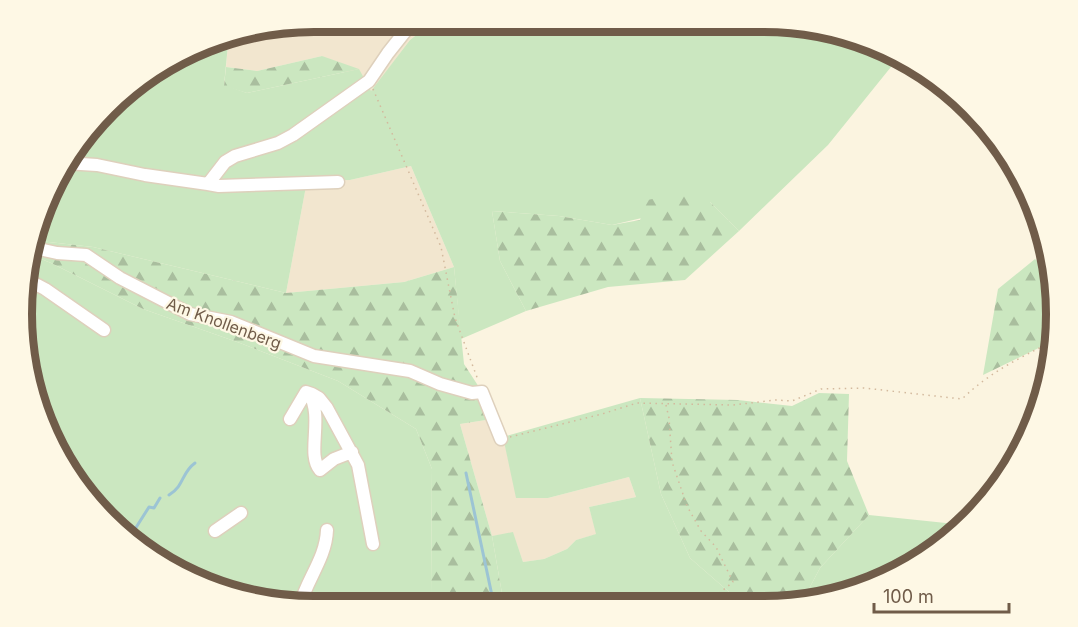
<svg xmlns="http://www.w3.org/2000/svg" width="1078" height="627" font-family="Inter,sans-serif">
	<style>
		.residential { fill: #f2e6cf }
		.green { fill: #cbe7c0 }
		.forest { fill: url(#forest-firs) }
		.lines { fill: none; stroke-linecap: round; stroke-linejoin: round }
		.stream { stroke: #9cc4d4; stroke-width: 3 }
		.minor-casing { stroke: #ded0bc; stroke-width: 15 }
		.path { stroke: #d3b99d; stroke-width: 1.5; stroke-dasharray: 1.5 4.5; stroke-linecap: butt }
		.minor { stroke: #fff; stroke-width: 12 }
		.labels { text-anchor: middle; dominant-baseline: central; stroke-width: 4.5; stroke-linejoin: round; paint-order: stroke }
		.street-label { font-size: 16px; fill: #705c49; stroke: #fef8e5 }
		.rim { fill: none; stroke: #705c49; stroke-width: 8 }
	</style>
	<defs>
		<pattern id="forest-firs" width="22" height="20" patternUnits="userSpaceOnUse" patternTransform="scale(1.5)"><rect width="22" height="20" fill="#cbe7c0"/><path d="M5 1l3.5 6h-7zM16 11l3.5 6h-7z" fill="#a9be9e"/></pattern>
	</defs>
	<rect width="100%" height="100%" fill="#fbf4e0"/>
	<path class="residential" d="M314,21H434L410,40L371,92L322,56L257,71L226,67L229,35Z
		M411,166L454,267L404,282L286,293L307,181L350,180Z
		M499,418L517,498H548L629,477L636,497L589,507L597,534L576,540L567,549L544,559L523,562L513,533L492,536L460,424Z"/>
	<path class="green" d="M434,21L784,22L859,37L899,57L828,145L739,231L710,202L612,225L559,216L492,211L500,261L526,311L461,339L454,267L411,166L350,180L307,181L286,293L93,247L31,240L70,151L136,81L220,36L229,35L224,85L247,93L359,69L371,91L410,40Z
		M29,254L51,263L143,309L240,343L338,381L416,429L432,469L431,594L436,605H294L219,590L151,557L82,492L37,408L21,314Z
		M640,398L661,494L690,558L744,605H504L492,536L513,532L523,562L544,559L567,549L576,540L596,534L589,507L636,497L629,477L548,498H516L503,437Z
		M869,515L965,525L911,567L858,591L802,602L820,568Z"/>
	<path class="forest" d="M322,56L359,69L247,93L224,86L226,67L257,71Z
		M692,192L710,202L739,231L685,280L608,287L526,311L500,261L492,211L559,216L612,225L640,220L647,200Z
		M31,240L93,247L286,293L404,282L454,267L464,364L499,418L460,424L492,536L504,605H436L431,594L432,469L416,429L338,381L240,343L143,309L51,263L29,254Z
		M1035,259L1051,274V342L983,375L998,289Z
		M819,393L849,394L847,461L869,515L820,568L802,602L784,605H744L690,558L661,494L640,398L738,400L792,406Z"/>
	<g class="lines">
		<path class="stream" d="M466,473L494,605
			M85,495L98,499L121,524L119,527
			M169,495C185,485 181,473 195,463
			M130,537L149,507L154,508L160,498"/>
		<g class="minor-casing">
			<path id="minor" d="M65,163L97,165L145,175L208,184L225,162L235,156L278,143L293,135L369,81L388,53L407,29L415,21
				M208,184L219,186L338,182
				M30,247L57,253L86,255L120,278L190,314L231,322L314,356L410,371L440,384L472,393L482,392L501,439
				M26,279L45,289L104,330
				M309,393C324,418 306,454 320,470L334,459L352,452
				M290,419L306,392L312,394L319,398L327,408L358,465L373,544
				M215,531L241,513
				M300,605C307,579 326,558 327,530"/>
		</g>
		<path class="path" d="M373,89L441,247L455,318L478,380
			M666,405L669,418L672,462L687,506L701,531L716,547L733,582L712,599L711,605
			M510,437L602,414L637,403L733,405L776,400L792,401L821,389L864,388L962,399C990,372 1018,359 1051,342"/>
		<use href="#minor" class="minor"/>
	</g>
	<g class="labels">
		<g class="street-label">
			<text transform="translate(224 323) rotate(20)">Am Knollenberg</text>
		</g>
	</g>
	<path d="M0 0H1078V627H0ZM314 32H764A282 282 0 0 1 1046 314V314A282 282 0 0 1 764 596H314A282 282 0 0 1 32 314V314A282 282 0 0 1 314 32Z" fill="#fef8e5" fill-rule="evenodd"/>
	<path class="rim" d="M314 32H764A282 282 0 0 1 1046 314V314A282 282 0 0 1 764 596H314A282 282 0 0 1 32 314V314A282 282 0 0 1 314 32Z"/>
	<path d="M874 603v9h135v-9" fill="none" stroke="#705c49" stroke-width="3"/>
	<text x="883" y="603" font-size="18" fill="#705c49" stroke="#fef8e5" stroke-width="4.5" paint-order="stroke">100 m</text>
</svg>
